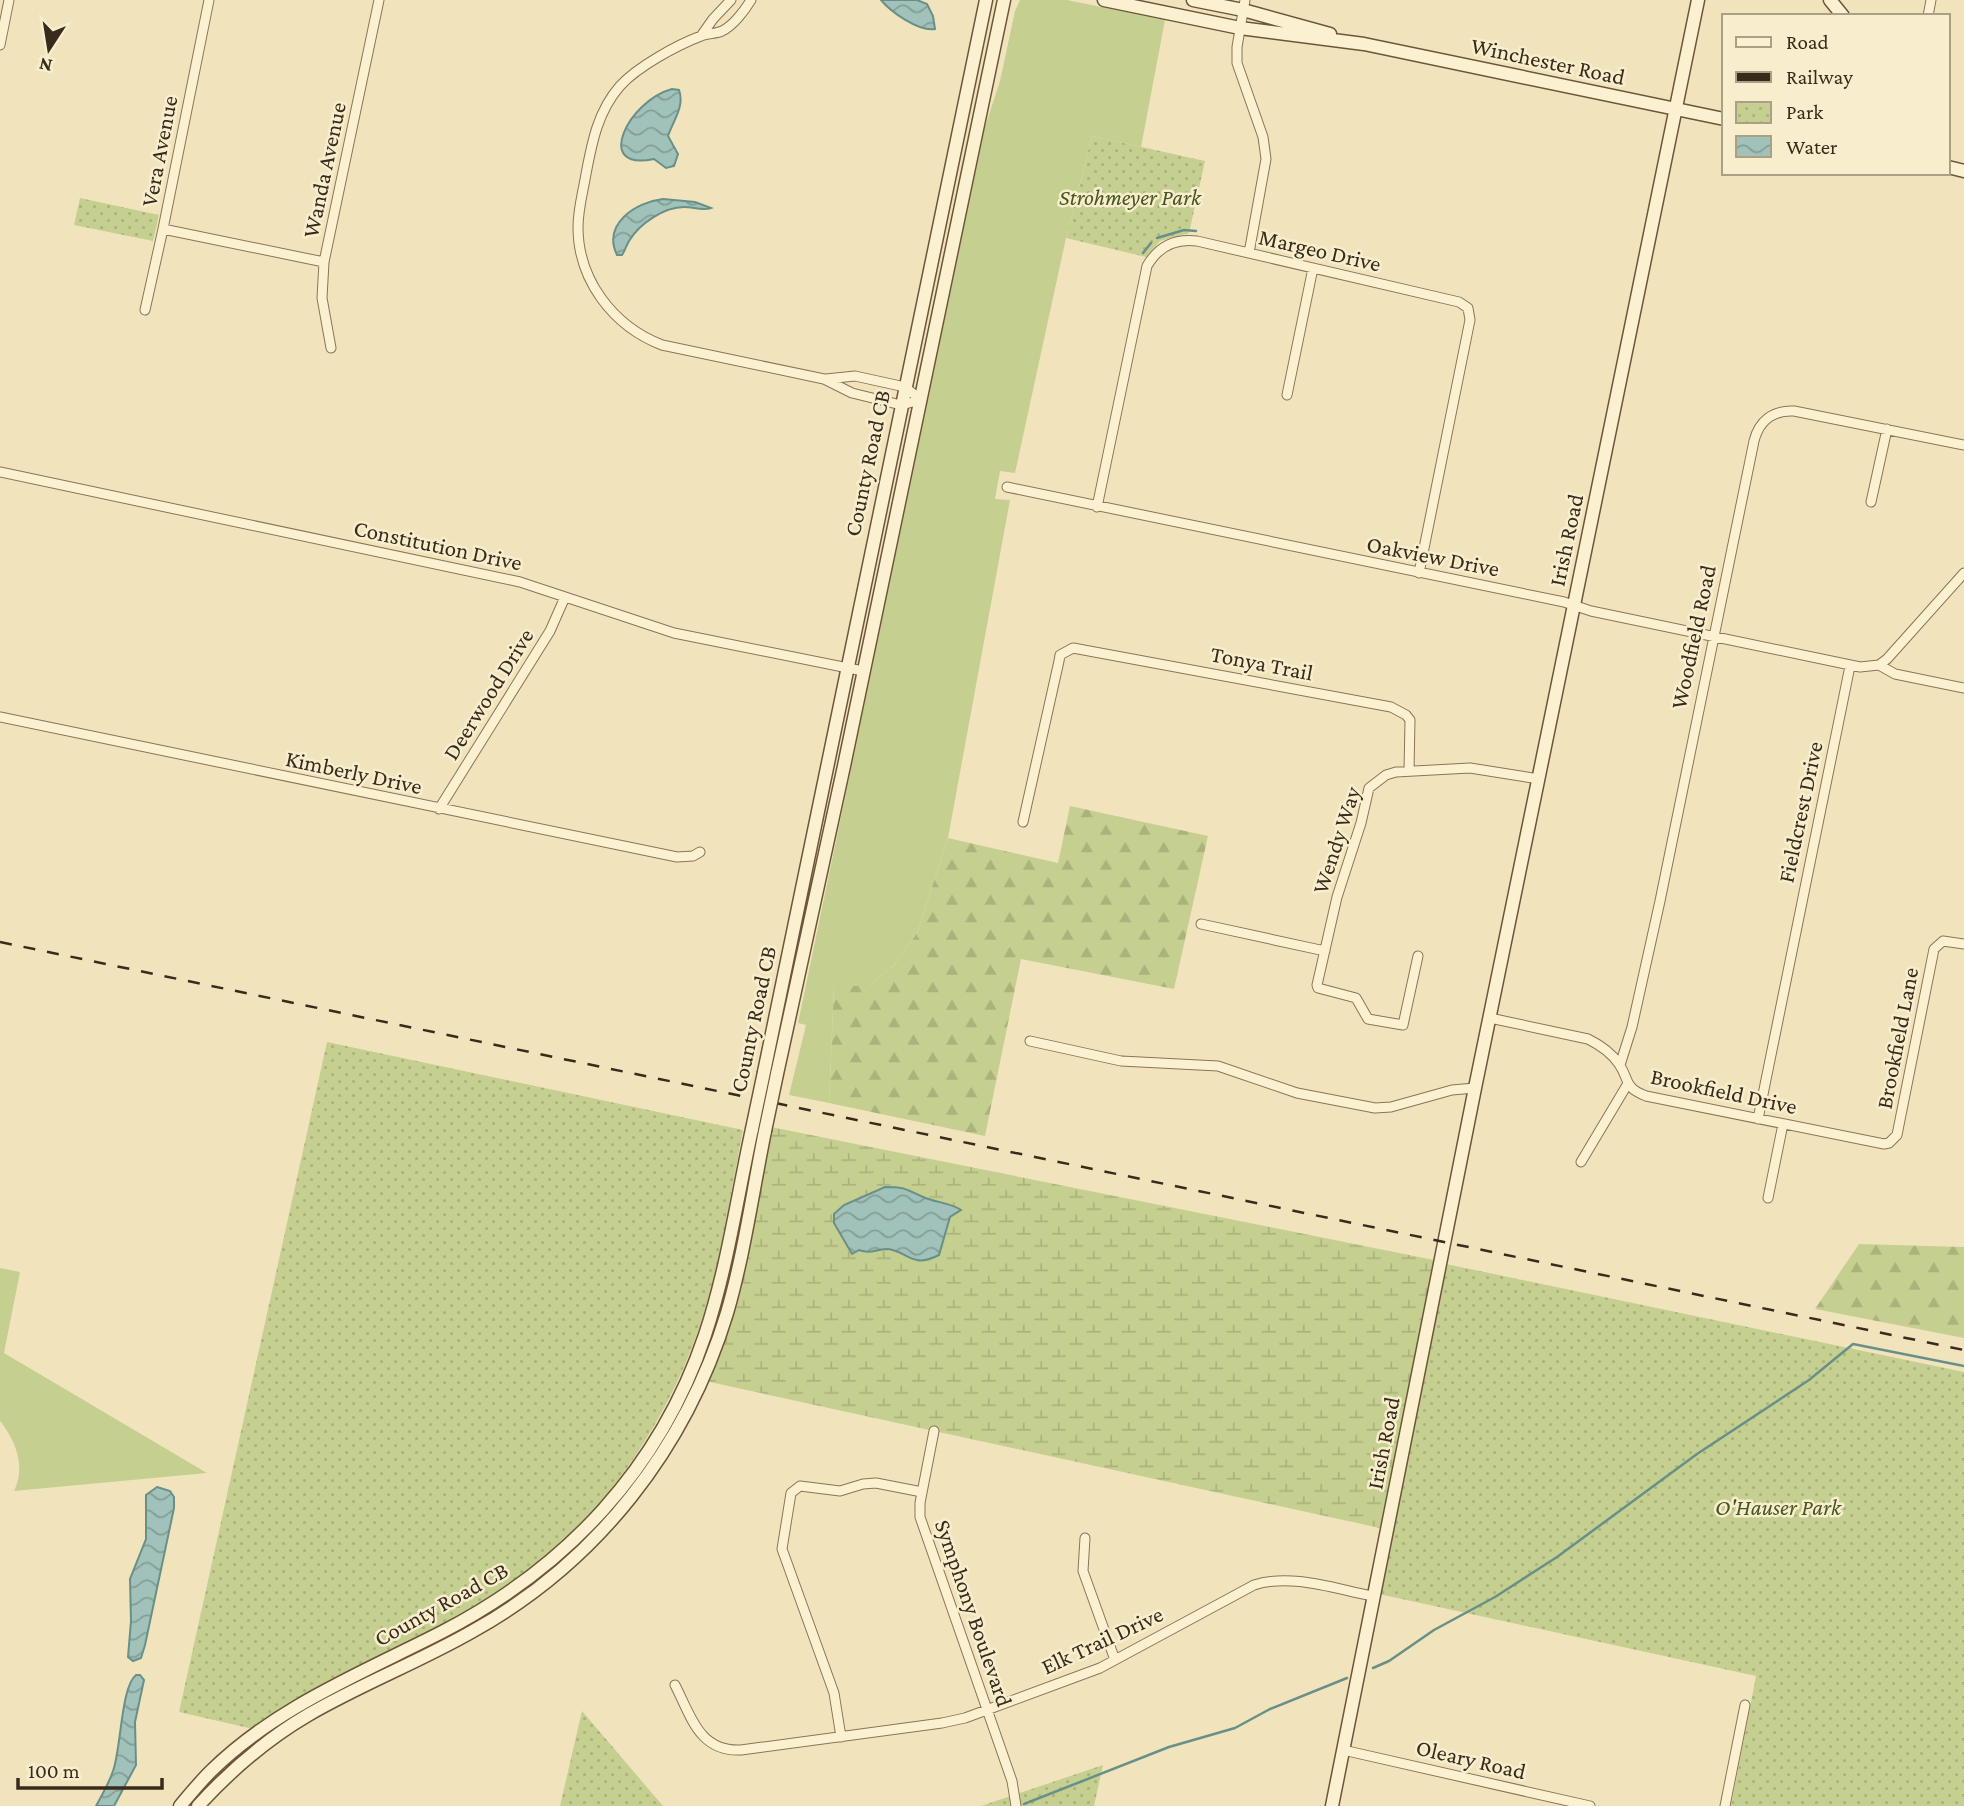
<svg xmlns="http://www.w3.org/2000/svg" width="1964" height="1806" font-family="'Crimson Pro',serif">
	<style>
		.grass { fill: #c5d090 }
		.forest { fill: url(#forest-firs) }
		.wetland { fill: url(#wetland-marsh) }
		.park { fill: url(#park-dots) }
		.water { fill: url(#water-waves); stroke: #689088; stroke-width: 2 }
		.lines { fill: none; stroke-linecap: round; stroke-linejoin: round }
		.stream { stroke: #689088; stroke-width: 2.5 }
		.street-casing { stroke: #8a7455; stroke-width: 11 }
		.secondary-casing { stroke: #6c5538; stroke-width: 15 }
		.street { stroke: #fbf1d1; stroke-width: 9 }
		.secondary { stroke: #fbf1d1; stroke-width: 12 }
		.rail { stroke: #382b1b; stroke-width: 2.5; stroke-dasharray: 12 12; stroke-linecap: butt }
		.secondary-bridge-casing { stroke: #6c5538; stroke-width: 15; stroke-linecap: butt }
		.secondary-bridge { stroke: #fbf1d1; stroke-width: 12 }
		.labels { text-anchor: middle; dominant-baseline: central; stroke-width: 5; stroke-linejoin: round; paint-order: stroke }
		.street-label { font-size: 23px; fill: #382b1b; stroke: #f8eecd }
		.park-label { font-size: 23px; font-style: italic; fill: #465620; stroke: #f8eecd }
	</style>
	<defs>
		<pattern id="forest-firs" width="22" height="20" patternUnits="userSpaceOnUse" patternTransform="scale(1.75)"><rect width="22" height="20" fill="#c5d090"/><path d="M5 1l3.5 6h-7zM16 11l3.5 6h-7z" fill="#aab37c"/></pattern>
		<pattern id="wetland-marsh" width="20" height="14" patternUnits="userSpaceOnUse" patternTransform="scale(1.75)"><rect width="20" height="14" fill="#c5d090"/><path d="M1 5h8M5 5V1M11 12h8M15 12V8" fill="none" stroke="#aab37c"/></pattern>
		<pattern id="park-dots" width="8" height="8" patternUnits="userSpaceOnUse" patternTransform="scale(1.75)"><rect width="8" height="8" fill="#c5d090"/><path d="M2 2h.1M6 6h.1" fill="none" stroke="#aab37c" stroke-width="1.8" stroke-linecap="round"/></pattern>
		<pattern id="water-waves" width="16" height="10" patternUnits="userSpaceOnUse" patternTransform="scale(1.75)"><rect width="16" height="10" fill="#a1c2ba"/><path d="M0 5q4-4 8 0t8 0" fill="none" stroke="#849e96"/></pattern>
	</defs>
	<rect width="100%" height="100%" fill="#f1e4bd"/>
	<path class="grass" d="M1020,0H1067L1165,20L1141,147L1092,136L1066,238L1015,473L1000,471L995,499L1010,500L948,838L917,933L895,964L870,986H834L829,1103L789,1095L806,1025L798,1023L985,127L1000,81L1015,11Z
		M0,1268L20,1272L4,1353L207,1473L14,1491C26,1467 16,1441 0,1421Z"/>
	<path class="forest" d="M1070,806L1208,836L1174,989L1021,959L985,1136L829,1103L834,986H870L895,964L917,933L948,838L1058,863Z
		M1859,1244L1964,1247V1338L1815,1309Z"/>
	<path class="wetland" d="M771,1127L1434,1260L1380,1528L705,1381Z"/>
	<path class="park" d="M1092,136L1205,161L1189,233L1160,241L1146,257L1066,238Z
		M80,198L159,215L153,241L74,225Z
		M327,1042L743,1130C731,1191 722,1256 703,1316C678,1395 631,1474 573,1533C545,1562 510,1585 477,1607C423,1642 361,1660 306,1693C288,1703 271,1716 253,1729L179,1712Z
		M1446,1264L1964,1372V1806H1731L1756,1676L1379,1594Z
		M582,1711L663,1806H560Z
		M1103,1765L1094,1806H981Z"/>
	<path class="water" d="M881,0H917L927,4L933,16L935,29C919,32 891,12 881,0Z
		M672,89L679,90C685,106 673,121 668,136L678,154L674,166L666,168L654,159C593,172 628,101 672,89Z
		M663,199L695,202L711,208C703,211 693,207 684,207C664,207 639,224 629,241C626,246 625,251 622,255H617C602,224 636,202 663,199Z
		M885,1187C906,1187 905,1189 923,1197C936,1203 949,1202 961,1210L950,1217L939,1255C933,1258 924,1262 917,1260C906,1258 899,1249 886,1249C875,1250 869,1254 859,1250L852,1254L834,1223V1214L844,1205Z
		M157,1487L170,1491L174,1497V1508L145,1645L141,1658L133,1661L128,1657L131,1621L130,1579L146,1539V1495Z
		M136,1675H140L144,1680L135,1722L136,1765L114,1806H96C102,1795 109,1783 113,1771C121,1750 121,1686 136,1675Z"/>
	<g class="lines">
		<path class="stream" d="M1157,238L1184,230L1196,231
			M1143,253L1151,243
			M1373,1668L1389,1661L1434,1630L1495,1597L1557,1557L1697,1454L1809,1380L1853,1344L1964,1366
			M1024,1804L1169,1747L1235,1728L1270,1709L1347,1678"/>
		<g class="street-casing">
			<path id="street" d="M751,0C745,10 733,26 722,31C716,34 708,33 701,36C677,45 637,67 620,86C598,111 592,142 586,174C583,192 578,209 578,227C578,280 613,326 662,345L824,379L852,393L901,405L921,400
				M1245,0L1237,47V63L1263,137L1266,159L1249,253
				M1928,16L1931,0
				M701,36L713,19L731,0
				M0,45L9,0
				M163,229L324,262
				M145,310L163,229L209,0
				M331,348L322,298L324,262L379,0
				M826,379L855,376L905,387L921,400
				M1287,395L1313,268
				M0,472L520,582L674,633L863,671
				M1007,487L1564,602L1591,611L1860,667L1879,665L1887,659L1964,573
				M1871,502L1887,429
				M1097,507L1147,266C1158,247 1175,238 1197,241L1459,302L1468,308L1470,320L1419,573
				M1879,665L1895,674L1964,688
				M0,717L677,857L693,856L700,852
				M439,809L550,631L565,597
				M1023,822L1059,661L1060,655L1073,648L1391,707L1406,715L1410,720L1409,771
				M1201,924L1325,951
				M1418,956L1403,1025L1368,1019L1356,998L1318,988L1317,985L1337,897L1361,823L1369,788L1386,775L1396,772L1470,768L1539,779
				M1490,1018L1588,1039C1600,1045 1611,1052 1619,1064C1630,1080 1623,1087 1646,1096L1884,1144L1889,1143L1897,1135L1934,949L1943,941L1964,944
				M1030,1041L1121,1061L1218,1066L1297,1093L1375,1108L1391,1107L1452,1090L1475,1088
				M1620,1065L1632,1027L1660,901L1754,441C1759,421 1773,410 1794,411L1964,445
				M1758,1119L1850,666
				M1581,1162L1627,1085
				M1768,1198L1783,1124
				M934,1431L920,1503V1517L1012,1781L1016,1806
				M1085,1538L1083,1571L1115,1660
				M675,1685C691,1716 699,1752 741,1750L942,1723L965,1718L1100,1668L1254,1585C1292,1573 1335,1589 1373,1596
				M841,1737L834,1693L782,1549L791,1493L800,1486L840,1491L863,1484L876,1483L922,1492
				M1343,1750L1590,1806
				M1725,1806L1745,1705"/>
		</g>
		<g class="secondary-casing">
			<path id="secondary" d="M1104,0L1240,28L1364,44L1724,119
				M1193,0L1243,10L1330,34
				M1830,0L1843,16
				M1948,167L1964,171
				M764,1072L986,0
				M777,1074L844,766L1004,0
				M180,1806C190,1794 200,1782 211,1771C276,1707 362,1673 442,1632C566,1568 660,1469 705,1335C727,1269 737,1198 752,1129
				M198,1806C230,1771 267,1739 308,1715C361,1684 419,1662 473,1631C597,1562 686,1448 727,1313C744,1255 753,1190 765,1131
				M1332,1806L1475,1088L1698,0"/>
		</g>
		<use href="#street" class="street"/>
		<use href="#secondary" class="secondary"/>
		<path class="rail" d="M0,942L1964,1350"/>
		<g class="secondary-bridge-casing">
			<path id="secondary-bridge" d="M752,1129L764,1072
				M765,1131L777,1074"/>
		</g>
		<use href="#secondary-bridge" class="secondary-bridge"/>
	</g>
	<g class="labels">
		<g class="street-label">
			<text transform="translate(1548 61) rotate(12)">Winchester Road</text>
			<text transform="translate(159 151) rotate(-79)">Vera Avenue</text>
			<text transform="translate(324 170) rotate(-78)">Wanda Avenue</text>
			<text transform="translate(1320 250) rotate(13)">Margeo Drive</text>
			<text transform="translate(867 463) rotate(-78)">County Road CB</text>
			<text transform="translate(1566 540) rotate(-78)">Irish Road</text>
			<text transform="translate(438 545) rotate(12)">Constitution Drive</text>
			<text transform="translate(1433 556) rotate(11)">Oakview Drive</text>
			<text transform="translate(1693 637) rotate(-78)">Woodfield Road</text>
			<text transform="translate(1262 663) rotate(11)">Tonya Trail</text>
			<text transform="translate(488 694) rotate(-58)">Deerwood Drive</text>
			<text transform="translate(354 772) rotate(12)">Kimberly Drive</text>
			<text transform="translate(1800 812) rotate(-78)">Fieldcrest Drive</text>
			<text transform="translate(1336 840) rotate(-72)">Wendy Way</text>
			<text transform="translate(753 1019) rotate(-78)">County Road CB</text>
			<text transform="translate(1897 1038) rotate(-79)">Brookfield Lane</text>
			<text transform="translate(1724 1091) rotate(12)">Brookfield Drive</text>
			<text transform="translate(1383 1443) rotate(-79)">Irish Road</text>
			<text transform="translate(441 1604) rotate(-29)">County Road CB</text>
			<text transform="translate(974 1613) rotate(71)">Symphony Boulevard</text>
			<text transform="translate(1102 1640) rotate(-25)">Elk Trail Drive</text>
			<text transform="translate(1471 1759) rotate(13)">Oleary Road</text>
		</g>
		<g class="park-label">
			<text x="1130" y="197">Strohmeyer Park</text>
			<text x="1778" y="1507">O'Hauser Park</text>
		</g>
	</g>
	<rect x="1722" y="14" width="228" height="161" fill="#f8eecd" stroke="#aba086" stroke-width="2"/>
	<rect x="1736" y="37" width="35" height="10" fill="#fbf1d1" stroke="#aba086" stroke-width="2"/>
	<text x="1786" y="49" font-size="21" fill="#382b1b">Road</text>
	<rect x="1736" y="72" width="35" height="10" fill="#382b1b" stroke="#aba086" stroke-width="2"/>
	<text x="1786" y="84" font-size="21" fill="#382b1b">Railway</text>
	<rect x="1736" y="102" width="35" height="21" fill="url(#park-dots)" stroke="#aba086" stroke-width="2"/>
	<text x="1786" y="119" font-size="21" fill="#382b1b">Park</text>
	<rect x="1736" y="136" width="35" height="21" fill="url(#water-waves)" stroke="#aba086" stroke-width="2"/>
	<text x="1786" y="154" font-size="21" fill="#382b1b">Water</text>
	<g transform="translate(49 49) rotate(192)" stroke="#f8eecd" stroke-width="5" paint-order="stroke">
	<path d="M0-5L12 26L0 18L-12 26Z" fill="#382b1b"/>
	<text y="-10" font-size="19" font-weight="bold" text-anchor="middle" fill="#382b1b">N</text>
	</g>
	<path d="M18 1778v10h144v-10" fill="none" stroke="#382b1b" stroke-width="3.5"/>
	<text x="28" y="1778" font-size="21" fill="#382b1b" stroke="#f8eecd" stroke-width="5" paint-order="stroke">100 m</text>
</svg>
